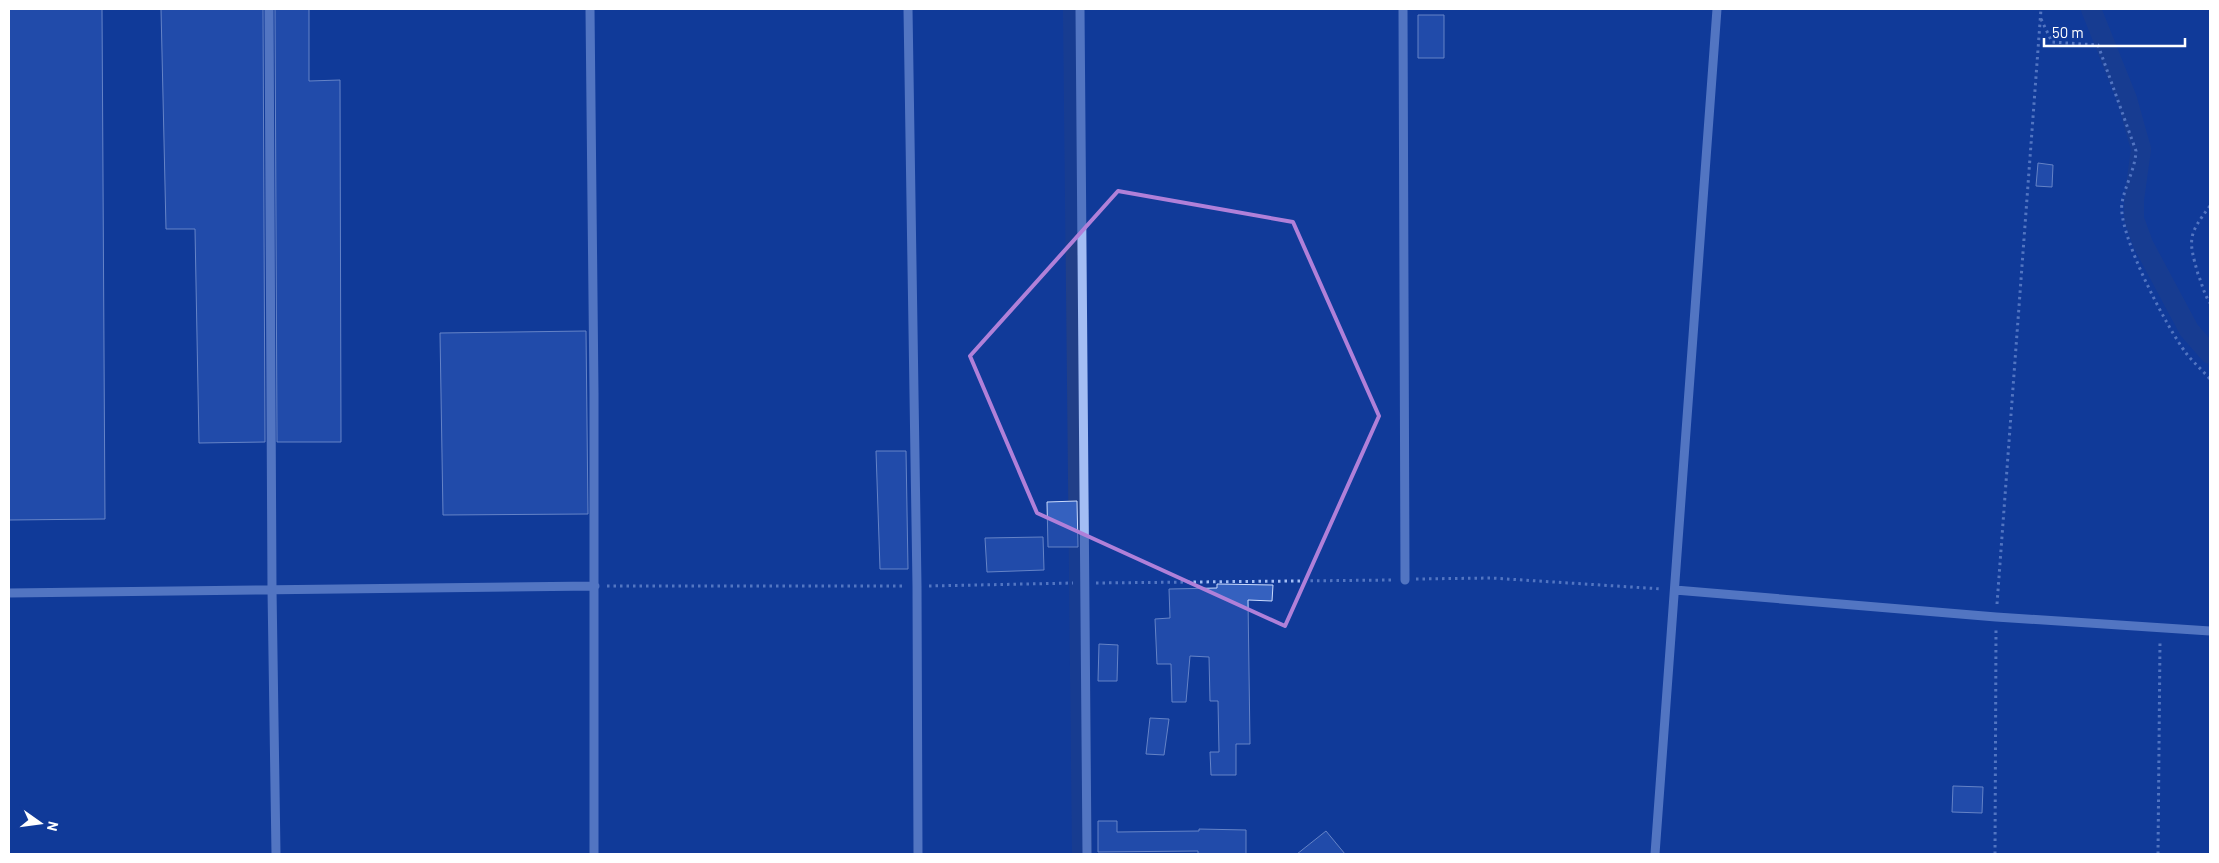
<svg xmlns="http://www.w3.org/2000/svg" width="2219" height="863" font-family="Barlow,sans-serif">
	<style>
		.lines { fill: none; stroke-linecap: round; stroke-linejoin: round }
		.canal { stroke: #213f88; stroke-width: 20 }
		.building { fill: #3561bf; stroke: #cbdbfe }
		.path { stroke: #a3bdf4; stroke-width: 3; stroke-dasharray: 2.5 4; stroke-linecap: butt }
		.minor { stroke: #a3bdf4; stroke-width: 9 }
		.marked { fill: none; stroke: #b080d9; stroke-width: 4; stroke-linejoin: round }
	</style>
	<rect width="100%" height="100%" fill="#113a99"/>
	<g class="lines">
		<path class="canal" d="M1073,9L1082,854
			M2091,9L2127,99L2141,149L2134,200V219L2143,244L2189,330L2210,354"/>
	</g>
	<path class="building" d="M9,9H102L105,519L9,520Z
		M161,9H263L265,442L199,443L195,229H166Z
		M275,9H309V81L340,80L341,442H277Z
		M1418,15H1444V58H1418Z
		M2038,163L2053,165L2052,187L2036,186Z
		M586,331L588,514L443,515L440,333Z
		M876,451H906L908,569H880Z
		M1077,501L1078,547H1048L1047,502Z
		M1043,537L1044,570L987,572L985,538Z
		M1217,584L1273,585L1272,601L1248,600L1250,744H1236V775H1211L1210,752H1219L1218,701H1210L1209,657L1190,656L1186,702H1172L1171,664H1157L1155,619L1170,618L1169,589L1217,588Z
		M1099,644L1118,645L1117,681H1098Z
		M1150,718L1169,719L1164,755L1146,754Z
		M1953,786L1983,787L1982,813L1952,812Z
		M1098,821H1117V832L1199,831V829L1246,830V854H1198V851L1098,852Z
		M1326,831L1345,854H1297Z"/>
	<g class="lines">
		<path class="path" d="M2041,19L2052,42L2098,45L2136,151C2135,170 2125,185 2122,203C2117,233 2167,328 2186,353C2193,362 2202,370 2210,379
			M2210,206C2188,235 2188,239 2198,274C2202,284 2204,294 2210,303
			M1416,579L1491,578L1662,589
			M1096,583L1393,580
			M607,586H906
			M929,586L1073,583
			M1997,604L2041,9
			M1995,854L1996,630
			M2158,854L2160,641"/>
		<path class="minor" d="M269,9L272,589L276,854
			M590,9L594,393V854
			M908,9L917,586L918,854
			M1080,9L1087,854
			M1403,9L1405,580
			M1675,590L1996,617L2210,631
			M9,593L595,586
			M1655,854L1717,9"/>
	</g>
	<path d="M0 0H2219V863H0ZM1118,191L1293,222L1379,416L1285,626L1037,513L970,356Z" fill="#113a99" fill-opacity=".55" fill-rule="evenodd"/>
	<path class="marked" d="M1118,191L1293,222L1379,416L1285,626L1037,513L970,356Z"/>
	<rect width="2219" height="863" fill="none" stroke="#ffffff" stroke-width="20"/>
	<g transform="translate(40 823) rotate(104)" stroke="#113a99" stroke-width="4" paint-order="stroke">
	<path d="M0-4L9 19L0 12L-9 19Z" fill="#ffffff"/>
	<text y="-8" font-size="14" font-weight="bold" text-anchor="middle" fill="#ffffff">N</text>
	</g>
	<path d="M2044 38v8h141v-8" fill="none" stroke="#ffffff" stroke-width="2.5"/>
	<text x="2052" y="38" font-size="15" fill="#ffffff" stroke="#113a99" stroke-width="4" paint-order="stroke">50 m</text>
</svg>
